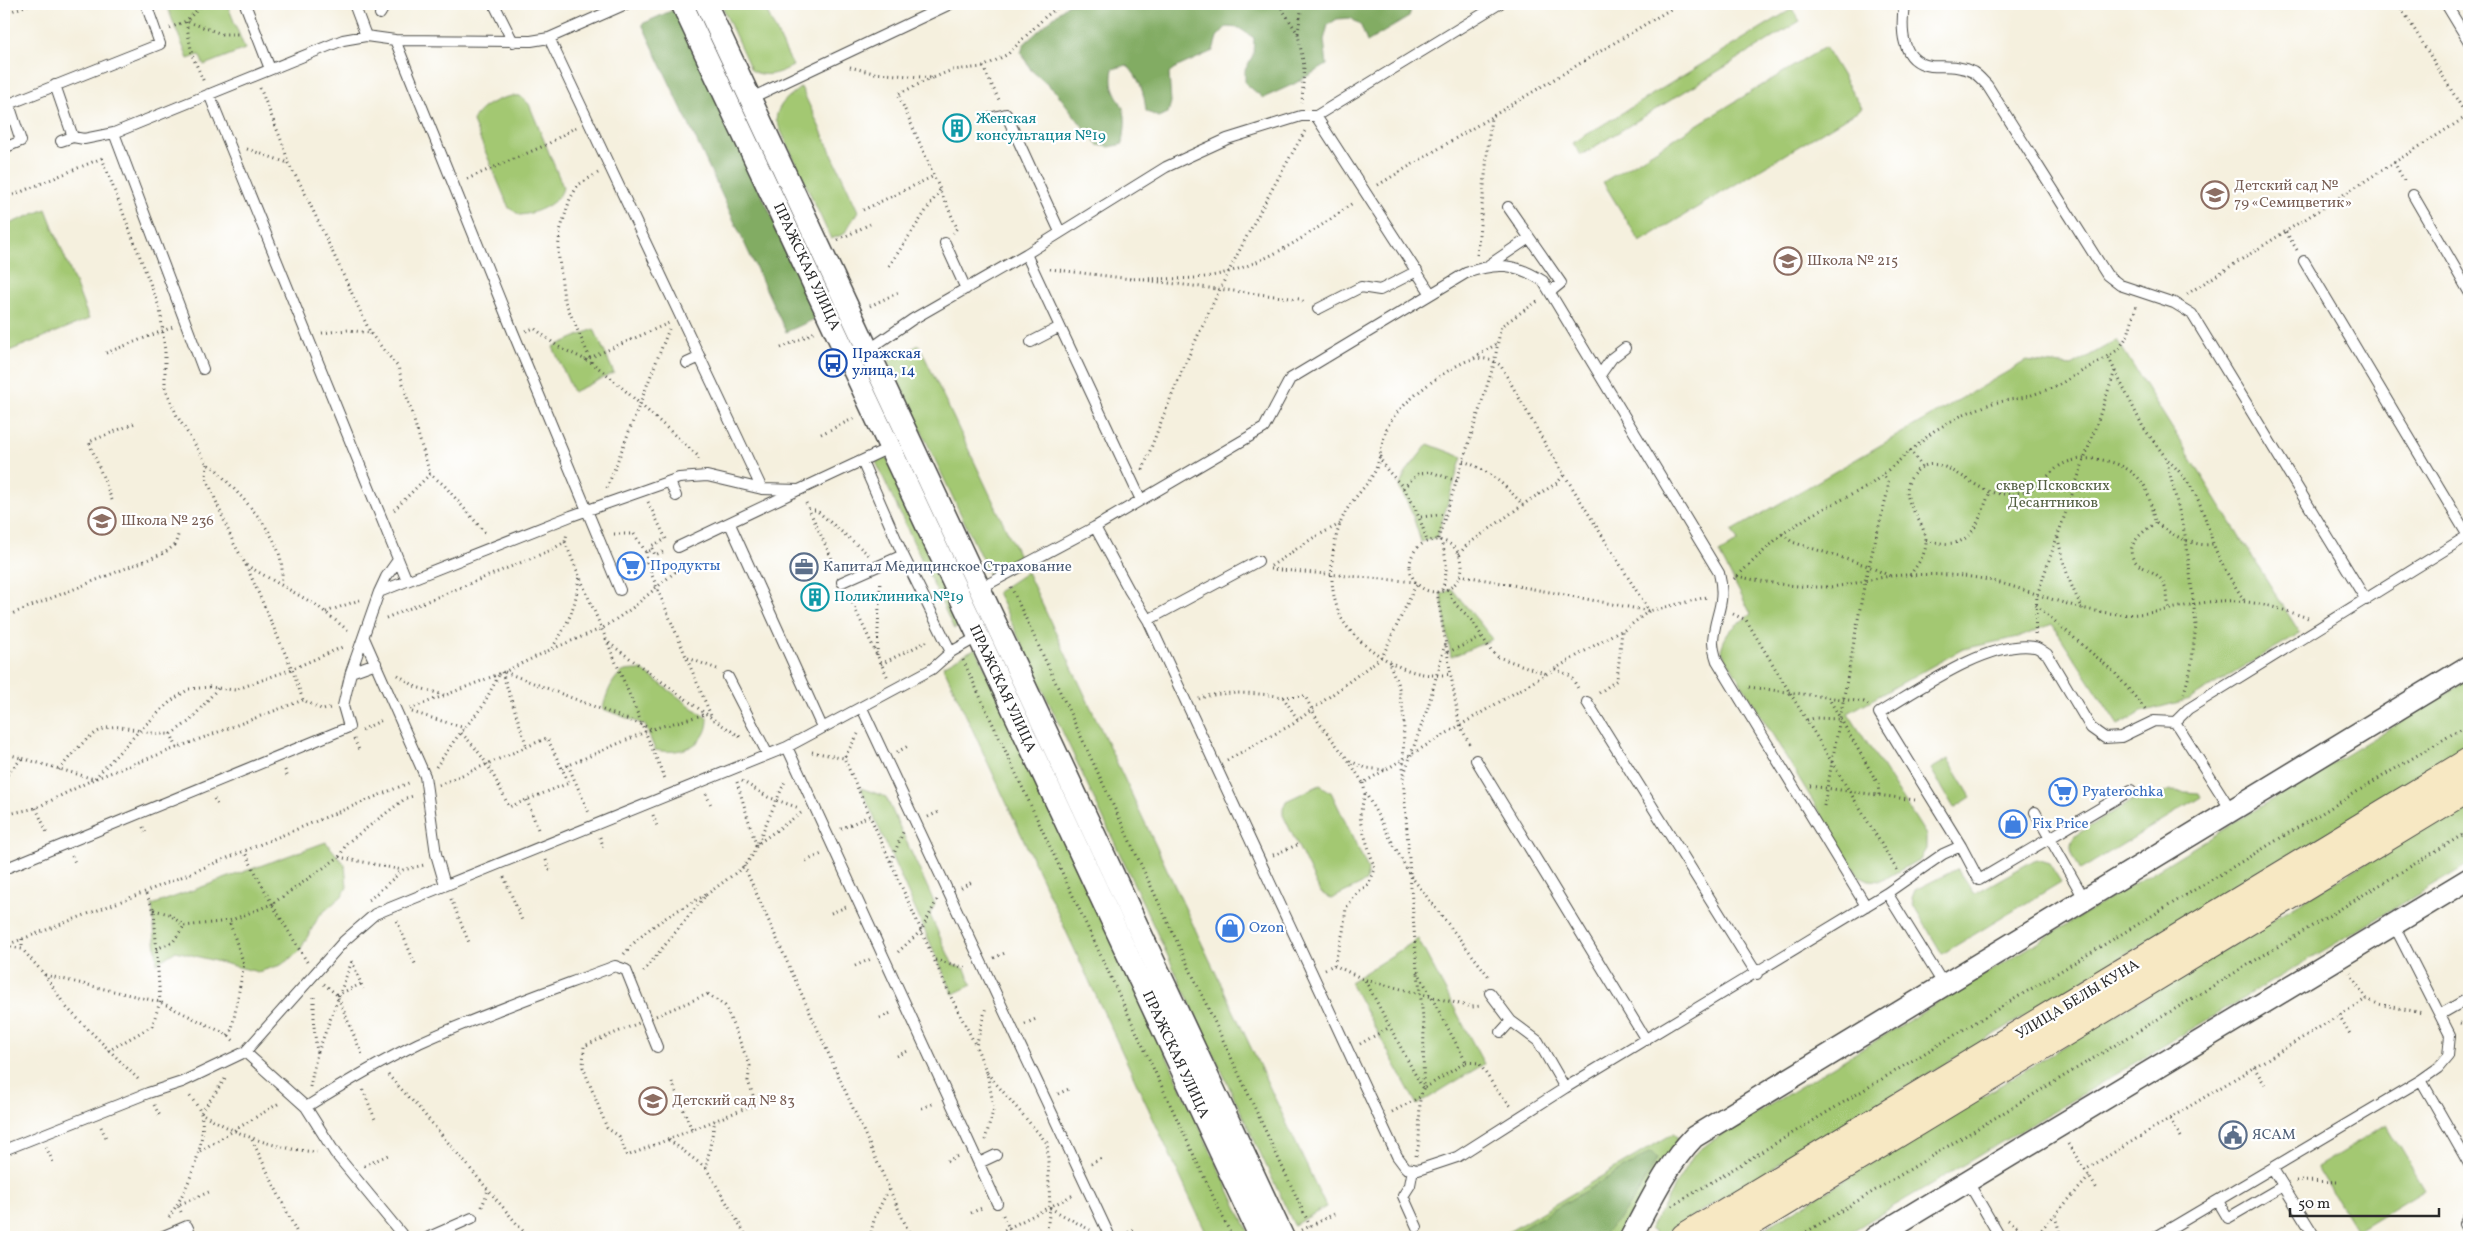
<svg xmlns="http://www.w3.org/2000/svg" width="2473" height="1241" font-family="Vollkorn,serif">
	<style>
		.green { fill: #a3c872; stroke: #677a4e }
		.forest { fill: #82ac64; stroke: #566c48 }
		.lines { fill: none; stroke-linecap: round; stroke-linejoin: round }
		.lane-casing { stroke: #494946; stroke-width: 12 }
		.street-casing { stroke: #494946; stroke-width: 24 }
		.secondary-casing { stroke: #494946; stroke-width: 30 }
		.path { stroke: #494946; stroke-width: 3; stroke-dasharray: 1 4; stroke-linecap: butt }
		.lane { stroke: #fff; stroke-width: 10 }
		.street { stroke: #fff; stroke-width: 21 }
		.secondary { stroke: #f7e8c3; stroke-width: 28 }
		.labels { text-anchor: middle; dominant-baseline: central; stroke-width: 4.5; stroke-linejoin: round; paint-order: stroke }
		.culture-label { font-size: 15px; fill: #0d838f; stroke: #fff; text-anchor: start }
		.education-label { font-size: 15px; fill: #785e54; stroke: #fff; text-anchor: start }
		.street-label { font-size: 15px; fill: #2b2b2b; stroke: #fff }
		.transit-label { font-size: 15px; fill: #164399; stroke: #fff; text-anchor: start }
		.park-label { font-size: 15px; fill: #556244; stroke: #fff }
		.shop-label { font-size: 15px; fill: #366cbe; stroke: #fff; text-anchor: start }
		.service-label { font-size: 15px; fill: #4e5e75; stroke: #fff; text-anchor: start }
	</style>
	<rect width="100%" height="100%" fill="#fff"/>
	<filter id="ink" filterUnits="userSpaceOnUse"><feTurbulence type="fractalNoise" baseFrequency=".02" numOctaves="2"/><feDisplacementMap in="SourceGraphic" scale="10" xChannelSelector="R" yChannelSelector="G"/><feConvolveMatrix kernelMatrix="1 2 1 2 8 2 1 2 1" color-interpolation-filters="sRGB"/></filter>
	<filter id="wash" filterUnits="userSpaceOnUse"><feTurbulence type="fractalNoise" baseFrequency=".0096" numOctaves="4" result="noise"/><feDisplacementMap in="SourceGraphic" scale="20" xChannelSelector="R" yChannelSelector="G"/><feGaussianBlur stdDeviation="1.12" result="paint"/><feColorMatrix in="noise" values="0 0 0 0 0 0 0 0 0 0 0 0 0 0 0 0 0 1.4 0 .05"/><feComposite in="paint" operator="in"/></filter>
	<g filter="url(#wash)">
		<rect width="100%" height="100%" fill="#f5f0de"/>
		<path class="green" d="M166,4H227L245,49L204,65L199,55L188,59Z
			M721,4H763L793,66C779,73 765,79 751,70Z
			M1792,9L1800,21L1581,155L1573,143Z
			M1825,47L1862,108L1640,242L1603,182Z
			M801,87L858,211L844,234L831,239L776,120C777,104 789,97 801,87Z
			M520,96L529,104L563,187C561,203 535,214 520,215L509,208L473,122C476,107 505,94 520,96Z
			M46,209L89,319L4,353V226Z
			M594,329L614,373L573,392L553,347Z
			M2117,340L2300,633L2190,699L2142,712L2118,725L2052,624L2023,636L1963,649L1848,713L1926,835V849L1920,859L1881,881L1869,880L1858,875L1721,650C1726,630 1736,625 1751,614L1719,553L1738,541L1732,531L2026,361L2071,366Z
			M919,345L1020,558L989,574L888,360Z
			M1428,444L1462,457L1437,537L1421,542L1411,510L1399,487L1406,472Z
			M886,457L963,622L954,629L876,462Z
			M1027,572L1326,1207L1294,1225L997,592Z
			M1452,589L1493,639L1451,657L1441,594Z
			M976,648L1251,1237H1208L943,666Z
			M642,670L708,719C708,747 678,755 655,750L645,725L603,709C605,697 613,675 625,671C630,670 637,670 642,670Z
			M2469,680V748L1660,1236L1650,1229L1692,1156L1714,1139Z
			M1948,759L1971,797L1954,808L1931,769Z
			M1320,785L1331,792L1368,869L1366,882L1331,899L1320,892L1283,815V809L1286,801Z
			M861,788L886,797L935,904L930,915L953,965L965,969L972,985L953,994Z
			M2172,791L2199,793L2201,797L2080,870C2075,858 2065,846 2076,835L2139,796Z
			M2469,800V864L1842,1237H1751Z
			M326,842L345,865L347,887L343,895L319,916L299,952L281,965L258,972L176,951L157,963L152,905Z
			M2036,859L2049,863L2061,882L1942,954L1914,906L1912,898L1915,890L1957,869L1974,894Z
			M1418,939L1484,1064L1417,1105L1350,982Z
			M2387,1125L2425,1189L2356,1231L2317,1167Z
			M1674,1133L1679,1141L1619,1237H1500Z"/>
		<path class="forest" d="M1068,4H1412L1409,17L1367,42L1361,26L1351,18L1337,19L1328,25L1324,40L1327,65L1294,84L1263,98L1245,83V70L1253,55L1254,38L1239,28L1226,27L1217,37L1213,51L1173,69L1169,74L1171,102L1168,113L1158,117L1146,111C1144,92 1140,79 1127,65L1113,69C1108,93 1122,97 1125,116C1126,125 1124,135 1123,144L1110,147L1097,145L1057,93L1031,70L1021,53L1024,44Z
			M675,9L819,317L786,332L642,24Z
			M1651,1152L1657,1158C1642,1188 1626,1215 1601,1237H1508Z"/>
	</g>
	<g filter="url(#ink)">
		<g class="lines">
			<g class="lane-casing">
				<path id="lane" d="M245,4L270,69
					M354,4L366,36
					M494,4L513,42
					M1904,4C1901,28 1900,62 1931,66C1946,67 1959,65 1973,72C1978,75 1983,81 1987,85L2107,275L2120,285L2174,303L2192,314L2366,600
					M2446,4L2469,42
					M380,14L386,4
					M549,38L762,489
					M395,40L513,332L620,590
					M55,85L73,137L84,139L114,133L343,40L366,36L395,40L531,41L549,38L626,4
					M209,94L407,581
					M747,100L950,4
					M4,106L160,44L146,4
					M1316,116L1431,294
					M989,118L1006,114L1060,232
					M114,133L203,369
					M61,141L73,137
					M4,148L21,141L9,104
					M2413,195L2469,292
					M1508,207L1561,283L1550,292
					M945,243L966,289
					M1026,254L1141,500
					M2304,261L2468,536
					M1489,265L1529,238
					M1318,309L1361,287L1380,290L1417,271
					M1031,342L1060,327
					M867,351L913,319L1026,254L1166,167L1227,139L1301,116H1316L1499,4
					M687,363L700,357
					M1600,375L1612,358L1625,348
					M862,461L903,555L951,652
					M670,482L676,496
					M730,524L822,727
					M1095,527L1129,590L1148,620L1397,1156L1406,1168L1418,1170L1457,1157L1565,1088L1887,893L1944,985
					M678,547L796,491
					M842,582L903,555
					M979,589L1095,527L1264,428L1290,379L1466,273C1497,262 1515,263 1543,281L1719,573C1727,605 1714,614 1713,642C1713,648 1715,655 1717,661L1866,906
					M379,592L386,577L398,560
					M1148,620L1258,561
					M364,638L425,776L436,854L445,885
					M351,672L376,663
					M728,677L767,753
					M1587,702L1757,974
					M862,708L1110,1237
					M787,747L997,1203
					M1476,760L1646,1040
					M2231,810L2175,722L2188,709L2469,535
					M2035,812L2085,900
					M1961,846L1979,880L2131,790
					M4,869L349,727L343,706L351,672L379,592L571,516L679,478L707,476L762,489L799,490L891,447
					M1887,893L1943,854L1961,846L1879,713C1918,690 1988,640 2034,647C2038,647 2043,652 2047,654L2091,728L2105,738L2121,737L2154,721L2175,722
					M1490,993L1511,1021L1538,1041L1565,1088
					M2441,1014L2469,998
					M1501,1032L1511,1021
					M245,1052L306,1107L335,1153L404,1237
					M2421,1080L2469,1164
					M306,1107C343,1084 380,1062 419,1043C483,1014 549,991 615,966L626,970L657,1047
					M4,1150L148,1093L182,1082L245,1052L344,941L375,914L787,747L932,669L951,652L981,635
					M979,1163L996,1155
					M1413,1169L1410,1185L1403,1196L1417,1227
					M2273,1169L2315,1237
					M1968,1182L2000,1237
					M2218,1201L2228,1218L2283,1186
					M2469,1215L2464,1224L2469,1232
					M161,1237L187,1226L192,1237
					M429,1237L472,1218
					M2156,1237L2421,1080L2438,1068L2448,1056L2450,1035L2394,925"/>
			</g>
			<g class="street-casing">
				<path id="street" d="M682,4L1260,1237
					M706,4L1283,1237
					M1631,1237C1650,1202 1666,1166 1694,1137L2469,666
					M1875,1237L2469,879"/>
			</g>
			<g class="secondary-casing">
				<path id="secondary" d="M1685,1237L2469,762
					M1726,1237L2469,787"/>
			</g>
			<path class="path" d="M203,4L186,21L192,55L204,82
				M1279,4L1298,34L1304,66L1302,103
				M2399,4L2467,116
				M4,14L30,4
				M170,28L186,21L222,34H241
				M1298,33L1302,4
				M850,67L873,73L933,78L952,70L983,67L1008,54L1045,17L1062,4
				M983,67L999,100
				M932,78L898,94L957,228L953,233
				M260,88L284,147L288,163L302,187L371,334L398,367L430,474
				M247,149L288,163
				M102,158L160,309L165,351V387L177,416L207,464L216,469C242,500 290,539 281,583
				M2394,162L2406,184
				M598,173L578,185L570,199L560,231L558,251L564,299L592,363L609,376L698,456L700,461
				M467,179L546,145L576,127
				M1378,185L1679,4
				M4,199L102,158
				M863,210L934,176
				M2286,232L2297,250
				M838,240L870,224
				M1477,255L1491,117
				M889,266L940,190
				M1050,269L1131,279
				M1129,279C1154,278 1180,280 1205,277C1260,269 1311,234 1354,202
				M1144,280L1299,299L1306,303
				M2187,294L2469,115
				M870,306L901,291
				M526,331L534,328L557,346L592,363
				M322,333L348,330L370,333
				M781,348L815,332
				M106,353L173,327
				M1474,358L1498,343
				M585,360L669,323
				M2115,371L2143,427L2166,458L2186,539L2196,625L2191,668L2184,693
				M4,407L7,415
				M821,434L855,418
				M1910,450L1923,468
				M1380,456C1384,470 1392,474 1401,485C1414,502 1421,521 1427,541
				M2168,460C2198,489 2201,505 2213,543C2220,563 2232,582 2244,600
				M1463,461C1489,470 1505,485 1523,505
				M207,464L206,477L233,542L246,565L316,605L350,632
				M1143,470C1185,352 1242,240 1305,131
				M607,488L669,329
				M1403,488L1419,473L1431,472L1457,481
				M112,500L89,442L135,423
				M648,502L666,539L651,546L655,555L665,551
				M806,503L837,570
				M394,510L430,474L444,485L487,535
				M809,510H816L869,555
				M1421,517L1446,514
				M2156,523C2143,531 2119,549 2139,565C2145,569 2153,571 2159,577C2167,585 2167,598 2169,609
				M614,534H634L646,552L653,550
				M1782,534L1792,542L1868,566L1890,576
				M2058,538C2063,564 2070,586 2083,609
				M1438,539L1494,364L1501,326L1538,301
				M1440,540C1448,557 1448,575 1441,592
				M1926,540C1972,553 1975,528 1990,492
				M1410 566a26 26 0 1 1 52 0a26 26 0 1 1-52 0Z
				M565,542L666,781
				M646,552L647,562L657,588L712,718
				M1459,554L1467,545L1531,499L1557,483L1565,474
				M246,565L292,669L303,700L323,710L330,708
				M1271,566L1313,538L1340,524
				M1270,569L1416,582
				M1460,575L1649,611L1707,597
				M1910,575C1917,565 1926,555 1926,542C1926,520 1897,501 1911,478C1933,443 1968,486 1991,492C2004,496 2022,494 2035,487C2044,482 2051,471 2061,465C2084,452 2125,460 2141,481C2151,493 2150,509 2156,523C2170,534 2195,548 2213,544
				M1737,576C1766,583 1795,587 1824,587C1846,587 1869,579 1891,576C1915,574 1940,574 1963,576C2016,581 2064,610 2118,614C2152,617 2185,603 2219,601C2250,599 2279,608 2308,618
				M1734,579L1782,534L1811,515L1869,486L1934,431L1964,414L1993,403L2026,397L2055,387L2108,356L2119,349L2128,335L2136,306
				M1011,587L1310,1226
				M1447,589L1456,605L1472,620L1491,651L1498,657L1547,674
				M1437,592L1459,723L1471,747
				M848,594L888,678
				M2036,605L2115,673L2146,710
				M326,612L362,599
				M1733,614L1746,620L1897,870
				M4,617L164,553L175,545L179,532
				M386,618L549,551L565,542L567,533
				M2035,634L2037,595L2115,371L2108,356
				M609,643L713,719L742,738
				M552,648C568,625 577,604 579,576
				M1448,652L1483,637
				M877,655L880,581
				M688,658L717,669
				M963,660L1232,1237
				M881,664L930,640
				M1555,669L1571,676L1579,690
				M502,672L527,747
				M505,672L652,729
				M398,675L416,687L444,695
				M1749,687L1864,702L1869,706
				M1599,693L1617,680L1622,631
				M1283,697L1305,696L1319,723L1349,761L1363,783L1617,632L1623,631L1649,611L1547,447L1501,366C1495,360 1482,357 1473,359C1451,364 1402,402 1390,422C1381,438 1382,457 1374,473C1367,486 1353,498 1345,513C1330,542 1326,589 1342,619C1349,632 1362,643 1373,651C1396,668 1423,679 1451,674
				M1828,697L1878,784L1879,795
				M1199,699C1218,690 1262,693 1283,697L1298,720
				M410,709L504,672L552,649L603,628L631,609L675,572L669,560
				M412,712L465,728
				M1807,720L1815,718L1839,719
				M362,730L384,719
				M858,734L844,758L950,995L976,1046
				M354,739L359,750
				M177,748L171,734L190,721L218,688
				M812,752L844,758
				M897,752L910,745
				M4,753L94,779L138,732L171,701L189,689L209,687L235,690L292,669L345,646
				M1227,760L1293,724L1379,659L1383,655L1415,587L1418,584
				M1350,761L1366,768L1385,770
				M568,765L589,813
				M436,767L454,741L482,707L500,673
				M562,768L652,729L706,714
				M59,770C74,752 95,723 121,727C139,730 153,735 171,734
				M285,770L288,778
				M1404,774L1428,707L1445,644
				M4,778L22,758
				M742,781L768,797L799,808
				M737,782L756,845L801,813
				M1363,783L1365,792L1410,875L1490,978
				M439,785L547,738L569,783L509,807C494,776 486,757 461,733
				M1810,786L1915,800
				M706,794L712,807
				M214,799L218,807
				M527,800L539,832
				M1824,806L1865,581L1888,490V482L1884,475
				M36,808L48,835
				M4,815L36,808L94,779L303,700
				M653,815L658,829
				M928,817L941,811
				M143,827L147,836
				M841,829L869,816
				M600,837L605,851
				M1273,855L1297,845
				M72,856L76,865
				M339,857L402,870
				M546,860L551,873
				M806,861L822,854
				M891,861L904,830
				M744,866L911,1237
				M504,877L523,923
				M961,888L974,881
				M4,889L6,894
				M706,895L741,869L751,858L786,779
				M451,899L470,945
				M369,900L403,870L424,865
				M154,910L169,914L184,926L229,921
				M831,913L846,907
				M397,921L416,966
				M22,939V949
				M4,946L145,892L411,782
				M6,946L22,949L45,975L66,1007L140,1081
				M156,949L173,942L184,926
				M898,952L921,931L937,900
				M624,954C646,927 677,910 706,895L642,973
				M994,958L1007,952
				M935,960L967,968
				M352,961L363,989
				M307,962L272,904L339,857L347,843L406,798L413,796
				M1334,965L1343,932L1346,908L1358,892L1369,884L1375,869L1361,824L1360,815L1365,793
				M855,966L871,959
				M1325,969L1334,965L1365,980L1423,1089L1466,1062L1417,970L1403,776L1404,719L1399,688L1389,662
				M45,975L160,1002L228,1035L235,1042
				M1366,980L1472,1007L1481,1006
				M324,984L337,995L363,1057
				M708,994L725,1006L750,1066L748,1081L756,1104L627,1156L619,1136L607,1128L583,1067L584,1046Z
				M337,995L361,984
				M2366,999L2378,1004L2423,1013
				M2339,1015L2350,1034
				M880,1018L893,1012
				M2460,1023L2469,1026
				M1025,1024L1038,1018
				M228,1035L232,1029L244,964L229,921L272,904L244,851
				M1360,1044L1390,1027
				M108,1051L152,1026L160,1002L154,910L145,892
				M318,1052L352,961
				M897,1056L910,1050
				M1466,1062L1479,1063L1498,1092L1511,1106
				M2254,1067L2265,1085
				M987,1073L1046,1142
				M388,1075L419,1108L528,1237
				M225,1079L201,1113C238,1135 274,1149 317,1152
				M672,1082L692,1130
				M310,1087L317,1053L314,1026V997
				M363,1090L375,1119
				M1058,1094L1071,1088
				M154,1105L161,1118
				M922,1108L935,1103
				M1392,1112L1420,1097L1423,1089L1424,1026L1418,973
				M2170,1119L2181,1137
				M101,1127L107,1140
				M252,1140L299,1237
				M669,1140L706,1168L715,1120
				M985,1140L994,1108L987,1073L976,1046L986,1007
				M2068,1144L2085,1170L2366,999L2350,973
				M46,1147L53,1162
				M200,1151L281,1102
				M1416,1156L1419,1143L1420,1098
				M947,1161L960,1155
				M1091,1164L1103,1157
				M364,1166L388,1155
				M706,1168L747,1237
				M2085,1170L2097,1189
				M2296,1181L2341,1182
				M1672,1206L2469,724
				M482,1207L488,1190
				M1050,1208L1090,1230
				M181,1212L178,1205L209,1192
				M971,1213L984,1207
				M1003,1215L1013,1237
				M2055,1216L2061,1237
				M169,1217C186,1194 208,1142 201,1114C199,1107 192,1099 188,1094
				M2008,1220L2032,1237
				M1302,1230L1334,1214
				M1124,1235L1136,1228
				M870,1237L875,1216L889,1189
				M991,1237L1075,1194
				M1046,1237L1050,1208L1047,1138
				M1798,1237L2469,831
				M2035,1237L2089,1177"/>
			<use href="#lane" class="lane"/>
			<use href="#street" class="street"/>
			<use href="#secondary" class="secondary"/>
		</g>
	</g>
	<defs>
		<g id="building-ring" transform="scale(1.4375)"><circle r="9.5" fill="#fff" stroke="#0f9aa8" stroke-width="1.5"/><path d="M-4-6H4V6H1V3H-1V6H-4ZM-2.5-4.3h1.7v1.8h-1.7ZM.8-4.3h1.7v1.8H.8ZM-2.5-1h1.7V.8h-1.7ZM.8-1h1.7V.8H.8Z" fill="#0f9aa8"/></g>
		<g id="school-ring" transform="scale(1.4375)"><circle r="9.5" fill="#fff" stroke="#8d6e63" stroke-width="1.5"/><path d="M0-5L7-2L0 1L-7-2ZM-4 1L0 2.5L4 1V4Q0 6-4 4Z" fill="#8d6e63"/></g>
		<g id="bus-ring" transform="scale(1.4375)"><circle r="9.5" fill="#fff" stroke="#1a4fb4" stroke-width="1.5"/><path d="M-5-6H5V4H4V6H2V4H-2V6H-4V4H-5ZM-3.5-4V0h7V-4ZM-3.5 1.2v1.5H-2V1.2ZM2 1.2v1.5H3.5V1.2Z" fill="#1a4fb4"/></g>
		<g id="supermarket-ring" transform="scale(1.4375)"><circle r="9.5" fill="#fff" stroke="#3f7fe0" stroke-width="1.5"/><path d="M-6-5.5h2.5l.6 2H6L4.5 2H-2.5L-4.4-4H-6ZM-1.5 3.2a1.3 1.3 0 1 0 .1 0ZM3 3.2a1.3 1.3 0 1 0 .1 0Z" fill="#3f7fe0"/></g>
		<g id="office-ring" transform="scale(1.4375)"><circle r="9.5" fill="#fff" stroke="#5c6f8a" stroke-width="1.5"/><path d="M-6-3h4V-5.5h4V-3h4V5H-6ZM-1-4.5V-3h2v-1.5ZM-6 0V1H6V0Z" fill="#5c6f8a"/></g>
		<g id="shop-ring" transform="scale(1.4375)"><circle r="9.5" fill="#fff" stroke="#3f7fe0" stroke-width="1.5"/><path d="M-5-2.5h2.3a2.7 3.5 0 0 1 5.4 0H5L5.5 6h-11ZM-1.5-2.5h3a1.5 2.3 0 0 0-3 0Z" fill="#3f7fe0"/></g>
		<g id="civic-ring" transform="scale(1.4375)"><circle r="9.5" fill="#fff" stroke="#5c6f8a" stroke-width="1.5"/><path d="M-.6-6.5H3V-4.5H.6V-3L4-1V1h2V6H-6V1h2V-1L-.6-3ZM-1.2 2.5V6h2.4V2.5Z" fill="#5c6f8a"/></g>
	</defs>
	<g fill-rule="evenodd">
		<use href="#building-ring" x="957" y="128"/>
		<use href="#school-ring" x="2215" y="195"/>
		<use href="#school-ring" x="1788" y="261"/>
		<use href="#bus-ring" x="833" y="363"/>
		<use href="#school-ring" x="102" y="521"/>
		<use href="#supermarket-ring" x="631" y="566"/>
		<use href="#office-ring" x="804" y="567"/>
		<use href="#building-ring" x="815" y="597"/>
		<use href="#supermarket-ring" x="2063" y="792"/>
		<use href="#shop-ring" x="2013" y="824"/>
		<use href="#shop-ring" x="1230" y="928"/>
		<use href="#school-ring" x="653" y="1101"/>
		<use href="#civic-ring" x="2233" y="1135"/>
	</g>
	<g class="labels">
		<g class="culture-label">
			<text x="976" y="119">Женская<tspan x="976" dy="17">консультация №19</tspan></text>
			<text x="834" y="597">Поликлиника №19</text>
		</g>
		<g class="education-label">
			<text x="2234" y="186">Детский сад №<tspan x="2234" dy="17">79 «Семицветик»</tspan></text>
			<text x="1807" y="261">Школа № 215</text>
			<text x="121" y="521">Школа № 236</text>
			<text x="672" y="1101">Детский сад № 83</text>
		</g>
		<g class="street-label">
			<text transform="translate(806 267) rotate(65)">ПРАЖСКАЯ УЛИЦА</text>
			<text transform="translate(1002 689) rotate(65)">ПРАЖСКАЯ УЛИЦА</text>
			<text transform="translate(2078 1000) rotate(-31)">УЛИЦА БЕЛЫ КУНА</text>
			<text transform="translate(1175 1055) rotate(65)">ПРАЖСКАЯ УЛИЦА</text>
		</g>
		<g class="transit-label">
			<text x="852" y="354">Пражская<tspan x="852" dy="17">улица, 14</tspan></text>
		</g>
		<g class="park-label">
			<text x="2053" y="486">сквер Псковских<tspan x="2053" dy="17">Десантников</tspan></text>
		</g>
		<g class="shop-label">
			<text x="650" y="566">Продукты</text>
			<text x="2082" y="792">Pyaterochka</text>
			<text x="2032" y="824">Fix Price</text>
			<text x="1249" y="928">Ozon</text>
		</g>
		<g class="service-label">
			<text x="823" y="567">Капитал Медицинское Страхование</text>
			<text x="2252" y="1135">ЯСАМ</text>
		</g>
	</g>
	<rect width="2473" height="1241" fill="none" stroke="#fff" stroke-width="20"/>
	<path d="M2290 1208v8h149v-8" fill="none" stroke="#2b2b2b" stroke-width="2.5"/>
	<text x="2298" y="1208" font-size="15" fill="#2b2b2b" stroke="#ffffff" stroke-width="4" paint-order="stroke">50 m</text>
</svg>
